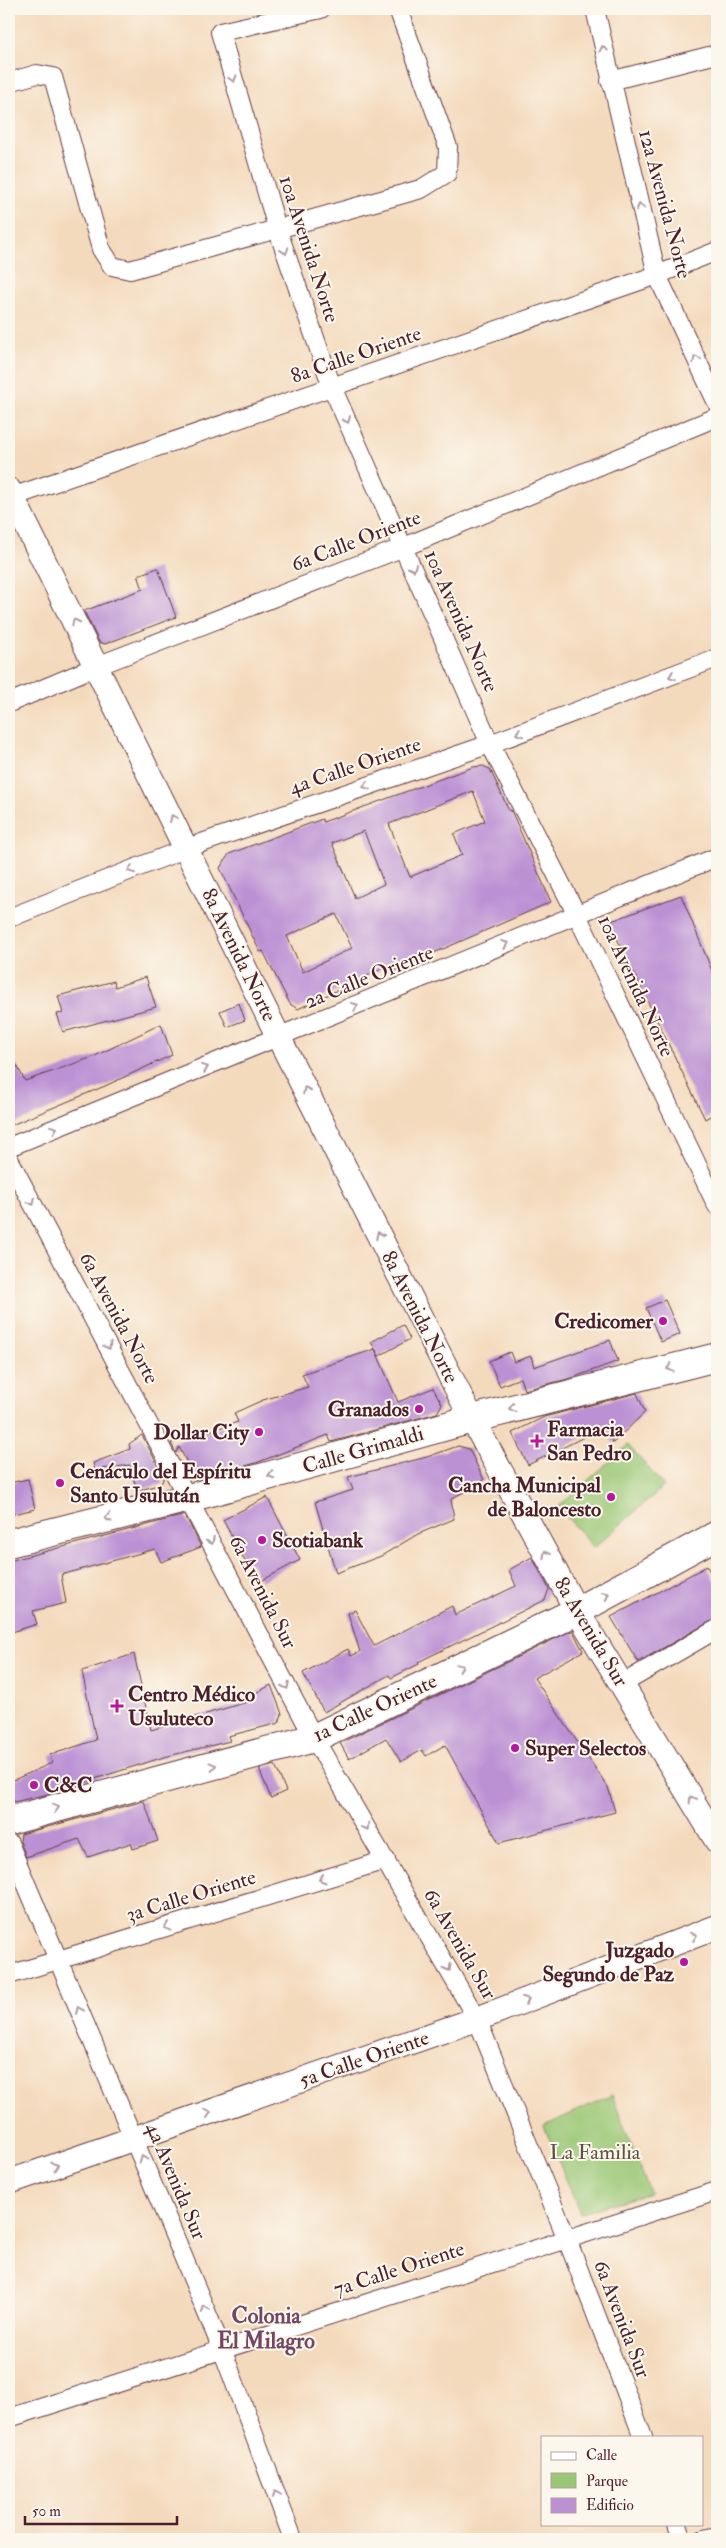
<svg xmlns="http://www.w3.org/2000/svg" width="726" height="2548" font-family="'IM FELL Double Pica',serif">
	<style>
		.green { fill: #9ac775; stroke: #727350 }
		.building { fill: #bb91d4; fill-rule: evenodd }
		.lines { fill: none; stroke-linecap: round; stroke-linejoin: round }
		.street-casing { stroke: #643b41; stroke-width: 20 }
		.secondary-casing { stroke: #643b41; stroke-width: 26 }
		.primary-casing { stroke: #643b41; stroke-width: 30 }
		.street { stroke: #fff; stroke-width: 18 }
		.secondary { stroke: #fff; stroke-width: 24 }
		.primary { stroke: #fff; stroke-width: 28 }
		.oneway { stroke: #ae9aa0 }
		.poi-dot { fill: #b5179e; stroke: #fbf7ec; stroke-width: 2 }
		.labels { text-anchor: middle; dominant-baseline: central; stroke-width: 4; stroke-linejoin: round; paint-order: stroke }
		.street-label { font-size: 21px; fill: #4a1f2b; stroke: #fbf7ec }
		.poi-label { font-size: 21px; font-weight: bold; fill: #4a1f2b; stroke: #fbf7ec; text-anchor: start }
		.park-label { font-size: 21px; fill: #625141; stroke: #fbf7ec }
		.neighbourhood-label { font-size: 22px; font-weight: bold; fill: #724766; stroke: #fbf7ec }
	</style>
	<rect width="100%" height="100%" fill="#fbf7ec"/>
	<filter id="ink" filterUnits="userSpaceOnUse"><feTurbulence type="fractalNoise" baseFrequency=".02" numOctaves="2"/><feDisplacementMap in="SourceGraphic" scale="10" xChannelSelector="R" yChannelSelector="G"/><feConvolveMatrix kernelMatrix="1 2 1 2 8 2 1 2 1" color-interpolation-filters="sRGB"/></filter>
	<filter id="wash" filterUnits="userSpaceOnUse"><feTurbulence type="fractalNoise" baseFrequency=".0096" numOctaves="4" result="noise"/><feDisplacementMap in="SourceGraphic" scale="20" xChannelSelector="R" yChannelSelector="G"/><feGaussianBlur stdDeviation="1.12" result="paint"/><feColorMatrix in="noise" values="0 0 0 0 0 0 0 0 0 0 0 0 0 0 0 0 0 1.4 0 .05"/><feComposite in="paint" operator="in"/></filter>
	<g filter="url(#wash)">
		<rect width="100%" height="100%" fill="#f4dabd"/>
		<path class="green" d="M628,1445L664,1486L594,1548L558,1507Z
			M612,2095L650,2193L580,2213L544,2126Z"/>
		<g id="blocks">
			<path class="building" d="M158,568L176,617L105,644L99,642L84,611L143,589L138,575Z
				M483,766L490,769L509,811L511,810L551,902L388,973L386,967L298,1009L290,1004L263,951L260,952L220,868L229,854L322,819L323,822L473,767ZM473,791L485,821L454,834L462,855L410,877L389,824ZM364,831L384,884L355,898L332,843ZM336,914L352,948L303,972L287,936Z
				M681,895L717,983V1112L705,1119L609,922Z
				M146,977L156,1007L63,1032L57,1014L63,1013L58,996L114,981L115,987Z
				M239,1003L245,1020L227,1027L220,1011Z
				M161,1024L172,1055L105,1086L9,1126V1050L25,1081L93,1057Z
				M665,1300L680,1334L661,1342L646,1308Z
				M403,1325L410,1339L379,1356L371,1342Z
				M610,1340L618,1361L572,1378L524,1390L520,1378L500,1386L489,1361L510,1352L514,1362L531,1356L534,1367Z
				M375,1349L398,1402L433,1388L442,1404L437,1413L331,1442L328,1435L256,1463L196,1480L179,1447L176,1453L171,1443L238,1422L234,1413L263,1400L308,1387L302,1374Z
				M637,1393L645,1412L613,1443L606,1426L528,1465L512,1433L544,1417Z
				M142,1435L164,1477L161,1484L137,1491L130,1465L95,1470L93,1463L130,1449L129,1444Z
				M458,1446L469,1449L484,1480L451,1499L454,1519L418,1534L381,1556L336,1573L315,1502L353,1490L348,1477L427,1457Z
				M28,1479L35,1509L9,1515V1483Z
				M267,1497L300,1560L261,1581L251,1563L247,1565L223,1520Z
				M185,1515L201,1547L161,1562L155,1549L61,1575L66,1603L33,1611L37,1624L9,1633V1561Z
				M532,1557L549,1589L545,1600L418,1662L419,1664L391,1678L389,1675L324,1712L303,1673L348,1649L351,1656L360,1652L348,1613L355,1610L374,1646L452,1606L455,1615L516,1586L509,1570Z
				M707,1566L717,1585V1618L638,1662L611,1617Z
				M571,1631H573L583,1651L534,1678L608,1787L615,1812L499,1843L445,1745L426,1756L422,1750L401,1762L386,1738L349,1759L340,1743Z
				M134,1654L151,1730L247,1702L246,1698L271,1685L282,1714L279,1723L228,1736L230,1741L164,1757L44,1795L14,1802L9,1789V1782L52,1763L50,1755L96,1740L82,1671Z
				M275,1765L286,1791L271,1798L259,1769Z
				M144,1801L158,1841L133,1849L131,1843L88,1857L79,1839L26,1857L20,1841L21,1834Z"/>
		</g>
	</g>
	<g filter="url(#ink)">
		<use href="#blocks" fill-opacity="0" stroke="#643b41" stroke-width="1"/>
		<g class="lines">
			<g class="street-casing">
				<path id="street" d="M321,9L220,32L277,228L332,387L490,744L577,915L717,1206
					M595,9L657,275L717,403
					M610,81L717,54
					M9,82L37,74L53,77L101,249L112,266L130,270L421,189L447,173L448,147L398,9
					M9,498L657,275L717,251
					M9,703L97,666L404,547L717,417
					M9,918L187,848L490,744L717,658
					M9,1147L717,857
					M9,1159L314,1738L477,2019L567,2239L643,2437
					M622,1684L717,1629
					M9,1843L222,2349L293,2539
					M9,1975L386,1860
					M9,2418L717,2191
					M677,2524L682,2539
					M704,2539L717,2536"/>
			</g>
			<g class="secondary-casing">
				<path id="secondary" d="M9,490L279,1038L472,1419L577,1611L717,1841
					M9,2182L477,2019L717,1927"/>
			</g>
			<g class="primary-casing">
				<path id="primary" d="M9,1543L189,1498L472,1419L717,1357
					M9,1821L314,1738L577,1611L717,1535"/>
			</g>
			<use href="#street" class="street"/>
			<use href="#secondary" class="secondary"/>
			<use href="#primary" class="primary"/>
		</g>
		<defs><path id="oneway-chevron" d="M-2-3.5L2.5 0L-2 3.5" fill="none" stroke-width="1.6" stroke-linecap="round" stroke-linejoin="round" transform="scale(1.25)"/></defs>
		<g class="oneway">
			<use href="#oneway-chevron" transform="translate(603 49) rotate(-102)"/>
			<use href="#oneway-chevron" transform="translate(233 79) rotate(74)"/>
			<use href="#oneway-chevron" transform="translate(640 207) rotate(-103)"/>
			<use href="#oneway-chevron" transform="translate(285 251) rotate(71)"/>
			<use href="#oneway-chevron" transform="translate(696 359) rotate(-115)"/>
			<use href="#oneway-chevron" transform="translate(347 420) rotate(66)"/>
			<use href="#oneway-chevron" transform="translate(413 568) rotate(66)"/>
			<use href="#oneway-chevron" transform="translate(75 622) rotate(-117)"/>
			<use href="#oneway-chevron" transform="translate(672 676) rotate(159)"/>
			<use href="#oneway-chevron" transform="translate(519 733) rotate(159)"/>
			<use href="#oneway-chevron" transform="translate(366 786) rotate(161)"/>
			<use href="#oneway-chevron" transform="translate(173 818) rotate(-116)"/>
			<use href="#oneway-chevron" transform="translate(131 870) rotate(159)"/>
			<use href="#oneway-chevron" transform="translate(505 944) rotate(-22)"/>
			<use href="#oneway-chevron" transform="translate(355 1006) rotate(-22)"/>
			<use href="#oneway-chevron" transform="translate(205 1068) rotate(-22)"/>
			<use href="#oneway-chevron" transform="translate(306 1090) rotate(-117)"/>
			<use href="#oneway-chevron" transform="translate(54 1129) rotate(-22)"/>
			<use href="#oneway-chevron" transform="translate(32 1202) rotate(62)"/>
			<use href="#oneway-chevron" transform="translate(379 1235) rotate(-117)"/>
			<use href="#oneway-chevron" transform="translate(108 1346) rotate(62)"/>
			<use href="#oneway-chevron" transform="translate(670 1368) rotate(166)"/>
			<use href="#oneway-chevron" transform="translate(512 1408) rotate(165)"/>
			<use href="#oneway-chevron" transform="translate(271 1475) rotate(164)"/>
			<use href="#oneway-chevron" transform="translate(108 1518) rotate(166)"/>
			<use href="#oneway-chevron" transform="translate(211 1541) rotate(63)"/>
			<use href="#oneway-chevron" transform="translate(546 1554) rotate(-119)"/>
			<use href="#oneway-chevron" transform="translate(606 1595) rotate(-28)"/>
			<use href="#oneway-chevron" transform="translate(460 1667) rotate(-26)"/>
			<use href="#oneway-chevron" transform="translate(286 1686) rotate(63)"/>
			<use href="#oneway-chevron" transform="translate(213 1766) rotate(-15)"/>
			<use href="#oneway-chevron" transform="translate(692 1799) rotate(-121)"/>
			<use href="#oneway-chevron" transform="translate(56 1808) rotate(-15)"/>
			<use href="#oneway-chevron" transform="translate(366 1827) rotate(59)"/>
			<use href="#oneway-chevron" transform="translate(322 1879) rotate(163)"/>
			<use href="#oneway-chevron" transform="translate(167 1927) rotate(163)"/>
			<use href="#oneway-chevron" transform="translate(694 1936) rotate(-21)"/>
			<use href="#oneway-chevron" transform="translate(448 1968) rotate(60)"/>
			<use href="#oneway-chevron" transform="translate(526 2000) rotate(-21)"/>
			<use href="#oneway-chevron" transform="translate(79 2010) rotate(-113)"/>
			<use href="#oneway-chevron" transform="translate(208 2113) rotate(-19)"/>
			<use href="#oneway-chevron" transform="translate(143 2159) rotate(-112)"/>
			<use href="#oneway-chevron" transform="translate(55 2166) rotate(-19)"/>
			<use href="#oneway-chevron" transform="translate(205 2309) rotate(-112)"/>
			<use href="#oneway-chevron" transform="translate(276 2494) rotate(-111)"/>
		</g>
	</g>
	<g class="poi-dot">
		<circle cx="663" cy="1321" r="5"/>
		<circle cx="419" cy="1409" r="5"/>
		<circle cx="259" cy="1432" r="5"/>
		<path d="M534.5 1433.5h5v5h5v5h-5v5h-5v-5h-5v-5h5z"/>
		<circle cx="60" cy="1483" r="5"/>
		<circle cx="611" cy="1497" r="5"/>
		<circle cx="262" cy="1540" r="5"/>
		<path d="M114.5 1698.5h5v5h5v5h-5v5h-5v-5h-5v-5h5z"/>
		<circle cx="515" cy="1748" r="5"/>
		<circle cx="34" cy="1785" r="5"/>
		<circle cx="684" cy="1962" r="5"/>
	</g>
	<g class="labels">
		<g class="street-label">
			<text transform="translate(665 204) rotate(75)">12a Avenida Norte</text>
			<text transform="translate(309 249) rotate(72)">10a Avenida Norte</text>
			<text transform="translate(356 355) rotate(-19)">8a Calle Oriente</text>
			<text transform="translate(356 541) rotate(-21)">6a Calle Oriente</text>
			<text transform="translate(461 621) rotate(66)">10a Avenida Norte</text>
			<text transform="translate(355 766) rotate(-19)">4a Calle Oriente</text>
			<text transform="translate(239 955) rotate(64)">8a Avenida Norte</text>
			<text transform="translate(369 977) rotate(-22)">2a Calle Oriente</text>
			<text transform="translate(636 986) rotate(65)">10a Avenida Norte</text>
			<text transform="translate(420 1317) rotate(63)">8a Avenida Norte</text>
			<text transform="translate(119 1318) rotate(62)">6a Avenida Norte</text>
			<text transform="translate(363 1450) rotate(-16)">Calle Grimaldi</text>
			<text transform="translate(263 1592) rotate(63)">6a Avenida Sur</text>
			<text transform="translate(591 1632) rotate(59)">8a Avenida Sur</text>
			<text transform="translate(375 1708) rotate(-25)">1a Calle Oriente</text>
			<text transform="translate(191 1896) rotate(-17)">3a Calle Oriente</text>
			<text transform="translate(460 1944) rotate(60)">6a Avenida Sur</text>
			<text transform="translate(364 2059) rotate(-19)">5a Calle Oriente</text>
			<text transform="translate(176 2181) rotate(67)">4a Avenida Sur</text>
			<text transform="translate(399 2269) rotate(-18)">7a Calle Oriente</text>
			<text transform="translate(622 2319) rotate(69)">6a Avenida Sur</text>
		</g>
		<g class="poi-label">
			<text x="653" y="1321" text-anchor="end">Credicomer</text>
			<text x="409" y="1409" text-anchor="end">Granados</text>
			<text x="547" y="1429">Farmacia<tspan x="547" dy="24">San Pedro</tspan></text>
			<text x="249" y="1432" text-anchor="end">Dollar City</text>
			<text x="70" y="1471">Cenáculo del Espíritu<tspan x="70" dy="24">Santo Usulután</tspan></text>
			<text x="601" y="1485" text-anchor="end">Cancha Municipal<tspan x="601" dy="24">de Baloncesto</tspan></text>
			<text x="272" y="1540">Scotiabank</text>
			<text x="128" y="1694">Centro Médico<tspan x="128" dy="24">Usuluteco</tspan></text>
			<text x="525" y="1748">Super Selectos</text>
			<text x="44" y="1785">C&amp;C</text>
			<text x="674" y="1950" text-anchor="end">Juzgado<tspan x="674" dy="24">Segundo de Paz</tspan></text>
		</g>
		<g class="park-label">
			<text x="595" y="2152">La Familia</text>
		</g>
		<g class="neighbourhood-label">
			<text x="266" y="2316">Colonia<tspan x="266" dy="25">El Milagro</tspan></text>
		</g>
	</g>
	<rect width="726" height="2548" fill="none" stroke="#fbf7ec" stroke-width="30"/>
	<rect x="541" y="2436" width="162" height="90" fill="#fbf7ec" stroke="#b4a19f"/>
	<rect x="551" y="2452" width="25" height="8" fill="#ffffff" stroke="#b4a19f"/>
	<text x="586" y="2460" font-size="15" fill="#4a1f2b">Calle</text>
	<rect x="551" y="2473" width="25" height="15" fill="#9ac775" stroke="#b4a19f"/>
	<text x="586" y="2486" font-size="15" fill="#4a1f2b">Parque</text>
	<rect x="551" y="2498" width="25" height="15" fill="#bb91d4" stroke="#b4a19f"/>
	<text x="586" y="2510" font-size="15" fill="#4a1f2b">Edificio</text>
	<path d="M25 2516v8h152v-8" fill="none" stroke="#4a1f2b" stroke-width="2.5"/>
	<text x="32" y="2516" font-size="15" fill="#4a1f2b" stroke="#fbf7ec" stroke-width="4" paint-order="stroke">50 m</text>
</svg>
